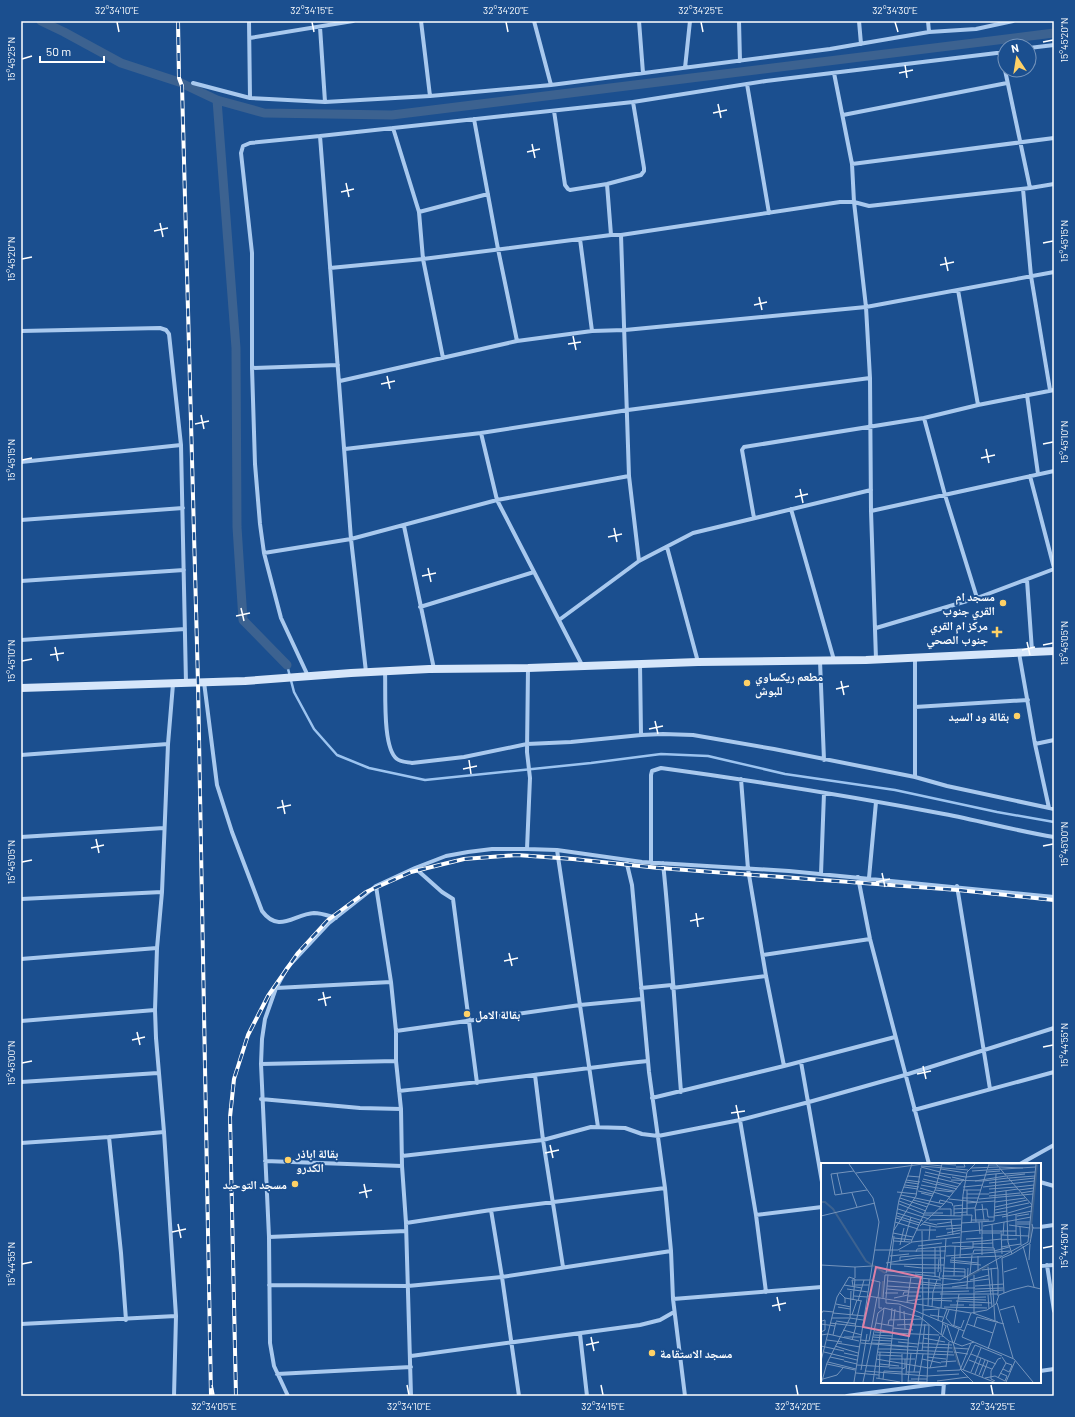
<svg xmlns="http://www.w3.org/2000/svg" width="1075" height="1417" font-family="Barlow,'Noto Naskh Arabic',sans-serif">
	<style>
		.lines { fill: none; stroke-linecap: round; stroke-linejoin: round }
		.stream { stroke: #9cc4f0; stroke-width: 2.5 }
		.canal { stroke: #3c6290; stroke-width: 9 }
		.street { stroke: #a9c9ee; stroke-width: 4 }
		.secondary { stroke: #d6e6fa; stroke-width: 8 }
		.rail-casing { stroke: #fff; stroke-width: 4 }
		.rail { stroke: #1b4f8f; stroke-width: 2.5; stroke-dasharray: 8; stroke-linecap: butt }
		.ticks { fill: none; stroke: #fff; stroke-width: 1.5 }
		.poi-dot { fill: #ffd166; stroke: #1b4f8f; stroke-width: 1.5 }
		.labels { text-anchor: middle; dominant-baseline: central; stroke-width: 4; stroke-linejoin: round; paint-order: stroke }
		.poi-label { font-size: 12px; font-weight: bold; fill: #fff; stroke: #1b4f8f; text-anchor: end }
		.inset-river { fill: none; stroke: #3c6290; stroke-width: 2 }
		.inset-road { fill: none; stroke: #7695bc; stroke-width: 1 }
		.view { fill: #dd80a5; fill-opacity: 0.15; stroke: #dd80a5; stroke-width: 2 }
		.inset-edge { fill: none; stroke: #fff; stroke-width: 2 }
		.neatline { fill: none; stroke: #fff; stroke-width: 1.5 }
		.ticks-label { font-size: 10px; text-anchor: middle; fill: #fff }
	</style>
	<rect width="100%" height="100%" fill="#1b4f8f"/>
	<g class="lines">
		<path class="stream" d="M287,665L294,692L314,729L337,755L369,768L425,780L591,763L661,754L708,756L785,774L895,790L997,812L1054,822"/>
		<path class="canal" d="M41,21L64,32L121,63L179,82L217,100L264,113L392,115L1054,33
			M217,100L236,348L237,527L243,620L287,665"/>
		<path class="street" d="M249,21L250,98
			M421,21L430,96
			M534,21L551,85
			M639,21L643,73
			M739,21L740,61
			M859,21L861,44
			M928,21L929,32
			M320,27L325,102
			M250,38L353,21
			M1029,48L1054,45
			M1002,52L1005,70
			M685,68L690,21
			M1005,70L1030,188
			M834,73L852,164L854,202L866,307L870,378L871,511L876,659
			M193,83L250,98L269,99L325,102L430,96L551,85L830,49L929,32L976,29L1013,21
			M747,84L769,213
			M554,111L565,185L568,189L570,190L607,184L641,175L644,171V168L633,102
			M843,115L1007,83
			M474,119L498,249L517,341
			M393,128L419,212L423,259L443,358
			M852,164L1054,138
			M607,184L611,235
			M1023,189L1031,276L1050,390
			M419,212L488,194
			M621,235L629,476L639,561
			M580,239L592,331
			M330,268L423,259L611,235H621L840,202H854L869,206L1030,188L1054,184
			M958,290L978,405
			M21,331L160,328L166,330L169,334L181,445L186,683
			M252,368L338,365
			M340,381L517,341L592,331L625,330L866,307L1054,272
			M1027,395L1038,474
			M924,418L945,495L977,598
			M481,433L497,500L582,665
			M345,449L481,433L628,410L870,378
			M21,462L181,445
			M1030,476L1054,568
			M791,509L834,660
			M871,511L1054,471
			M754,518L742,450L744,447L924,418L978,405L1054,390
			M21,520L183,508
			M404,526L434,669
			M667,547L698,662
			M264,553L351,539L497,500L629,476
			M1027,580L1032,651
			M21,581L184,570
			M420,607L534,572
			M559,620L639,561L693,533L871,490
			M876,628L977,598L1054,569
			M21,640L185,629
			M1019,653L1035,744L1049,808
			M915,658V777
			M820,661L824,760
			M640,664L641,735
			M385,671C386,690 382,748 397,759C401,762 407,762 412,763L464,757L527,744L571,742L641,735L663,734L693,735L774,749L915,777L947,786L1054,809
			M366,672L351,539L320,136L633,102L766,81L1005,52
			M308,676L281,618L264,553L260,524L255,464L252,368V253L241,153L243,146L250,143L320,136
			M204,682L217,785L232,832L262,911C279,934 294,914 314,913C322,913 329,916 336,918
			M173,684L168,744L162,892L157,948L155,1010L156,1038L164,1132L176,1316L174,1396
			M915,707L1028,700
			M1035,744L1054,740
			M21,755L168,744
			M741,779L748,869L766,976L784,1066
			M21,837L164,828
			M527,849L530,778L527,752L528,668
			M557,850L598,1127
			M626,860L632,885L649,1072L665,1188L671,1251L673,1299L685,1396
			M651,863V775L652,771L661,768C756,781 850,796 944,814C981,821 1017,831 1054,837
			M663,863C671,939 675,1016 681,1092
			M415,868L442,892L453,899L477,1083
			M821,874L824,793
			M858,877L870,939L929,1164
			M869,878L876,802
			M376,886L391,982L396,1031V1061L401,1109L402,1166L406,1223L411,1396
			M957,886L990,1089
			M21,899L162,892
			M763,955L870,939
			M21,959L157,948
			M276,988L391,982
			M641,988L672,985
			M672,988L766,976
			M21,1021L155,1010
			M396,1031L580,1005L642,999
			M801,1062L822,1182
			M261,1064L396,1061
			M21,1082L158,1073
			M399,1091C482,1083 565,1070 648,1061
			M652,1098L784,1066L895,1037
			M261,1099L360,1108L401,1109
			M914,1110L1054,1072
			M740,1120L756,1215L766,1292
			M109,1137L121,1253L126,1320
			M21,1143L109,1137L164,1132
			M402,1156L543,1140L535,1075
			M265,1161L402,1166
			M1020,1164L1054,1145
			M1040,1182L1054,1186
			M491,1210L502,1277L519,1396
			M756,1215L822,1207
			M406,1223L491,1210L665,1188
			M1040,1227L1054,1225
			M269,1237L406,1231
			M1047,1265L1054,1311
			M1040,1266L1054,1265
			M563,1267L543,1140L591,1127L625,1128L642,1134L658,1136L740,1120L809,1102L905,1075L1054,1028
			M269,1285L408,1286L502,1277L671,1251
			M673,1299L822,1287
			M21,1324L176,1316
			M580,1334L587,1396
			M411,1356L640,1325L660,1320L674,1312
			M1040,1371L1054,1369
			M277,1374L411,1367
			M288,1396L274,1366L270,1343L269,1237L261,1064L262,1039L265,1019L276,988L287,968L329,923L376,886L415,868L446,856L468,852L492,849H527L557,850L642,862L789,871L1054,897
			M847,1396L950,1382
			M943,1396L944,1382"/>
		<path class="secondary" d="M21,688L245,681L351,673L429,669L528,668L698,662L866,660L1054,651"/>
		<g class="rail-casing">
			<path id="rail" d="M178,21L179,78L182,86L198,683L211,1396
				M236,1396L230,1117L234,1079L248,1035L268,996L298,953L328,920L366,892L411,872L464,859L517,855L573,859L659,868L958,890L1054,900"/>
		</g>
		<use href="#rail" class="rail"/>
	</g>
	<path class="ticks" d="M117,22L119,32M312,22L314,32M506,22L508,32M701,22L703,32M895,22L898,32M1043,42L1053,40M22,59L32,56M905,65L907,78M899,73L913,70M718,104L721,118M713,113L727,110M532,144L535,158M527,152L540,149M346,183L349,197M341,192L354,189M160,223L163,237M154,231L168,228M1043,243L1053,241M945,257L948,271M22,259L32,257M940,265L954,262M759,297L762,310M754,305L767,302M573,336L576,350M568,344L581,342M387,376L390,389M381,384L395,381M201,415L204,429M195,424L209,421M1043,444L1053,442M986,449L989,463M981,458L995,455M22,460L32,458M800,489L803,503M795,497L808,494M614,528L617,542M608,537L622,534M428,568L431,582M422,576L436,573M241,608L244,621M236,616L250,613M1027,642L1030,655M1043,645L1053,643M55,647L58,661M1022,650L1035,647M50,655L64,653M22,661L32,659M841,681L844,695M836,689L849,686M655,721L658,734M649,729L663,726M469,760L471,774M463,769L477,766M282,800L285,814M277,808L291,805M96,839L99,853M1043,846L1053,844M91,848L104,845M22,862L32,860M882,873L885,887M876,882L890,879M696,913L698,927M690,921L704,918M509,953L512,966M504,961L518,958M323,992L326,1006M318,1000L331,997M137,1032L140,1045M132,1040L145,1037M1043,1047L1053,1045M22,1063L32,1061M923,1066L926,1079M917,1074L931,1071M736,1105L739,1119M731,1113L745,1111M550,1145L553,1158M545,1153L559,1150M364,1184L367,1198M359,1193L372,1190M178,1224L181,1238M172,1232L186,1229M1043,1248L1053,1246M22,1264L32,1262M777,1297L780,1311M772,1306L786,1303M591,1337L594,1351M586,1345L599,1342M212,1385L214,1395M407,1385L409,1395M601,1385L603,1395M796,1385L798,1395M991,1385L993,1395"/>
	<g class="poi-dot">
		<circle cx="1003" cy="603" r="4"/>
		<path d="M995 626h4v4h4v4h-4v4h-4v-4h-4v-4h4z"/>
		<circle cx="747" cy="683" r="4"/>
		<circle cx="1017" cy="716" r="4"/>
		<circle cx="467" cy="1014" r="4"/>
		<circle cx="288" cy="1160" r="4"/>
		<circle cx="295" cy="1184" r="4"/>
		<circle cx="652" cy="1353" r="4"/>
	</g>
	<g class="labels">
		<g class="poi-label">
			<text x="995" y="596">مسجد ام<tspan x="995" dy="14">القري جنوب</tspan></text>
			<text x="988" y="625">مركز ام القري<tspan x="988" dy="14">جنوب الصحي</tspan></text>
			<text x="755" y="676" text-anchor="start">مطعم ريكساوي<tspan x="755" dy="14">للبوش</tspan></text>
			<text x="1009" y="716">بقالة ود السيد</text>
			<text x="475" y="1014" text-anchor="start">بقالة الامل</text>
			<text x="296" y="1153" text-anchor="start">بقالة اباذر<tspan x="296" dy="14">الكدرو</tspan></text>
			<text x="287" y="1184">مسجد التوحيد</text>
			<text x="660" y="1353" text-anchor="start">مسجد الاستقامة</text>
		</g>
	</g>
	<g transform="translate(821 1163)">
		<rect width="220" height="220" fill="#1b4f8f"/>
		<path class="inset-river" d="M0,39H4L12,46L45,98L64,110M209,75L216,1M145,115L168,102M61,134L62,118M132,184L138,202"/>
		<path class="inset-road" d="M28,1L52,35L58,59L33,219M102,1L121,3M121,1L135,2M175,1L211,42M168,2L215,1M100,3L147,7M100,4L119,9M135,4H144L143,1M178,4L202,5M150,5L177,4M120,6L145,10M167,7L215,4M33,8L10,11L14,32L46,27M151,8L166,7M104,9L130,15M166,9L179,8M16,10L21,31M35,10L102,1M119,10L145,14M183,11L214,9M103,12L140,21M87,13L99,14M186,13L204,11M131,14L143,17M145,14L183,10M188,15L214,13M102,16L137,24M85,17L99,19M130,17L162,18M101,18L116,22M154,18L185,13M162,18L187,15M84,19L98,21M168,20L214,15M116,21L136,26M84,22L98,24M100,22L133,28M83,24L97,26M142,24L162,22M162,24L213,18M195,24L213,22M99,25L129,34M168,26L195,24M114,27L132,29M142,27H160M198,27L213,25M97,28L112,31M76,29L96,31M31,30L36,44M100,30L112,33M168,30L197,26M200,30L212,28M146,31H168M80,32L123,41M168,33L199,30M79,35L106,44M141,35H158M128,36L156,39M158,36L212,31M92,37L120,44M78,38L105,48M174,39L204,35M118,40L119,37L131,40L132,43M146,40L174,38M78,41L103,51M161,41L163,57M174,44L206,37M77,46L108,56M118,46H130V53M133,46L154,45M154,47L166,46L167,54H173M174,47L208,40M76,50L102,58M104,50H122M133,50L146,49M174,50L186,48M187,50L211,43M195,51V73M103,52L140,53M140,52H151L150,60M146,52V27M0,53L54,40M76,53L99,60M133,53V43L142,42M173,53L187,51M196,53L208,51M181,54L211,48M75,55L98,62M130,56L132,72M108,57L140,56M150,57H168M74,59L97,66M103,59L116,62M155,59L154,45L168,1M158,59L159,71M161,59V92M196,59H209M140,60L173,58L175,11M101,61L115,64L140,62M116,61L130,59M171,61L172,85M196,61H209M211,61L212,65H220M188,62L209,65M99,63L123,41L143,16M162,63L210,54M199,64L200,82M125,66L140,65M73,67L95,33L100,5M96,67H115M161,68H195M180,68L181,91M140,69L161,67M72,70L92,74M126,70L140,67M161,70H179M180,72L208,73M182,72L183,59M115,74L139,70M73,75L91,77M145,76L162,75M108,77L109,63M180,77L196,76M73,78L89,79M162,78L180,76M83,79L90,54M90,79L114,27L121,1M131,80L162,78M152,81L172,80M79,82L83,65M97,83L121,80M202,83L213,124M119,84L120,109M180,84L200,81M114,85V114M139,86L152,85V79M54,87H77L91,79L139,74M78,88H125M173,88L188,84M95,89L96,86L129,83L173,85L177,107V133M152,90L153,87H173M191,91L209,80L212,64M102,92H120M69,93L88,91M125,93L189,88M130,95L181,93M139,95L142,32L146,9L154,1M129,97L157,100M208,97L209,81M79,98V94L102,92M129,99L160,102M65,100L95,95H124M69,101L123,102M0,102L34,104M83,103L101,105M167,104L171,144M101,105H120M122,105L144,106V115M170,105L173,142M161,107L177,105M65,108L114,110M69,108L73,73M122,108L144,109M157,108V93M117,109L118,96M119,109L118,115L139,117L207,79L215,1M183,109L196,105M65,110L78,37L91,1M94,111L118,114M149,111L151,92M153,112V150M121,113H144M133,113L134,83M34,115V104L51,103M50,117L59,119L57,134M149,117L168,112M67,118L120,123M100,119L120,121M23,122L41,125M34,122H48M120,122L168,116M32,123L31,117H49M66,123L100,125M154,123L183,121M131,124L146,122M100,125H120M120,125H154M26,126L47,129M66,126L88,128M146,126L147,105M154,126L182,125M119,129L148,128M154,129L182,127M19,130L24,135V140M64,130H77M183,130L181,95L191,91L187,79L185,28M119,131H177M82,132L83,129H119M167,132L168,146M33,133L46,134M47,133L150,150L166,147L175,141L178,132L191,127L207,123L220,126M87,133H100M24,135L41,138M58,135V145H61M62,135L64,112H67M65,135L67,112L120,117M73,135L87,132M65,136V140L78,141L143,168M101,136L165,134M138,136L165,137M112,137L131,138M37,138L43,117M86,138L101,136M135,138L171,140M86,139L90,114M176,140L192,195M15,141L30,144M129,142H143M148,142H161M107,143L108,116M173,143L174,158M17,144L29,146M111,144L112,129L116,117M123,144L166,145M120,145L125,76M102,147L117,146M128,147L125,155L131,162L140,165L143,157M179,147L193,143L198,160M83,148L84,166M12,150L44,153M150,150L141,174L193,196L212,219M152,150L177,159M0,151L2,148L13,149M31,152L36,137M109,152L122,154M11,155H28M29,155L42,157M79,156V143M70,157L71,145M15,158L35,161M117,158L118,145M121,159L126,146M9,160L42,164M55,160L72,163M121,160L125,163L121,174M0,161L14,163M146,161L172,170M67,162L68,157L101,156M76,162L93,161M88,162H108L106,219M126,162L132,180M133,162L138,131M34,163L40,138M153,164L156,154L183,161M72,165L92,167M22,167L41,172M0,169L4,167V157L1,158M54,169L71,170M71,170L118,172M0,172L7,171L38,178M12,172L15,159M53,172L71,173M120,172L122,159M23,174H40M52,174L87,177M102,175L124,179M6,177L21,179M31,177L35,163M40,177L48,178L56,134M51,177L71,178M77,179L97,181M16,180L39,184M40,180L87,184M50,180L70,181M97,180L131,182M132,180L140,206L173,219M133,180L138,166M70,182L96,184M0,183L23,188M14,183L37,190M101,184L131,185M133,185L148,186M57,186H70M70,186L87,187M167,186L175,160M87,187L132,189M101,188L104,161M3,189L36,197M56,189L133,192M133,189L147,191M23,190L37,193M150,191L175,201M57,192L81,193M9,194L23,197M106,194L125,196M55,196L108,205L125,203M69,196H94M101,196L120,200M148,197L171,206M0,198L16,134L28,114L34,116L32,137M23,198L36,201M7,199L35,206M120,199L135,198M6,201L34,207M59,201L78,203M36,202L68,204L74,146M125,204L128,179M68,205H81M109,205L119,173M81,206L84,205V196M139,206L152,219M182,206L188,209L190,205L191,202L185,200M40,207L46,171M142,207L154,182L181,193M44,208L106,213L138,211M116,208L139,207L150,180M86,209H99M93,209L102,152L101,68M150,209L160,185M35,210L58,212M154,211L160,195M85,212L88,166M158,212L164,197M161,214L167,198M55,215L79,219M58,215L59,189M164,215L174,213L184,218L186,213L179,210M177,215L185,200L181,194M2,216L16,212L22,205M62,216L63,208L81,209M90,216H106M1,218L6,200L29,155L30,128M87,218L106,219M116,218L147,214M174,218L170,216V208L177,196L180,195M42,219L57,150L63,145L99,154L128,178L141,183L153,179M52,219L63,145M81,219V191M87,219L90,190M97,219L102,191M185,219L194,198"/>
		<path class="view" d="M55,104L100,114L88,173L42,164Z"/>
		<rect width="220" height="220" class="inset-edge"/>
	</g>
	<rect width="1075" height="1417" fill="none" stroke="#1b4f8f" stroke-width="44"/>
	<g transform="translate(1017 58) rotate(348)"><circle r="19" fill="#1b4f8f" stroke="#7695bc"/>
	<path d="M0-3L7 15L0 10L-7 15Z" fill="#ffd166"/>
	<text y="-6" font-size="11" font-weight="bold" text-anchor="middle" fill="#ffffff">N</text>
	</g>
	<path d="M40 56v6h64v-6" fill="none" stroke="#ffffff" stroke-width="2"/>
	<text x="46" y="56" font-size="12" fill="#ffffff" stroke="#1b4f8f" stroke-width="3" paint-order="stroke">50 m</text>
	<rect x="22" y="22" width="1031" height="1373" class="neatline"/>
	<g class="ticks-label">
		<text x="117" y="14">32°34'10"E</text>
		<text x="312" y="14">32°34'15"E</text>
		<text x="506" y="14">32°34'20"E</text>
		<text x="701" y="14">32°34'25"E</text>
		<text x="895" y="14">32°34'30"E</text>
		<text transform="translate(1064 40) rotate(-90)" y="4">15°45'20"N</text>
		<text transform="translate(11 59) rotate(-90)" y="4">15°45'25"N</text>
		<text transform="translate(1064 241) rotate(-90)" y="4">15°45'15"N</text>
		<text transform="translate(11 259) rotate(-90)" y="4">15°45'20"N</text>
		<text transform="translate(1064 442) rotate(-90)" y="4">15°45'10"N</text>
		<text transform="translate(11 460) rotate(-90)" y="4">15°45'15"N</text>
		<text transform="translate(1064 643) rotate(-90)" y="4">15°45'05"N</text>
		<text transform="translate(11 661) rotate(-90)" y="4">15°45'10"N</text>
		<text transform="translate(1064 844) rotate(-90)" y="4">15°45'00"N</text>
		<text transform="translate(11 862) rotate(-90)" y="4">15°45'05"N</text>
		<text transform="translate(1064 1045) rotate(-90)" y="4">15°44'55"N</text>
		<text transform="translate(11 1063) rotate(-90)" y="4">15°45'00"N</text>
		<text transform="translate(1064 1246) rotate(-90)" y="4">15°44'50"N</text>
		<text transform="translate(11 1264) rotate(-90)" y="4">15°44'55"N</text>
		<text x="214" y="1410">32°34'05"E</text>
		<text x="409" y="1410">32°34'10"E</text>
		<text x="603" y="1410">32°34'15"E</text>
		<text x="798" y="1410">32°34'20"E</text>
		<text x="993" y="1410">32°34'25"E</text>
	</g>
</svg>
